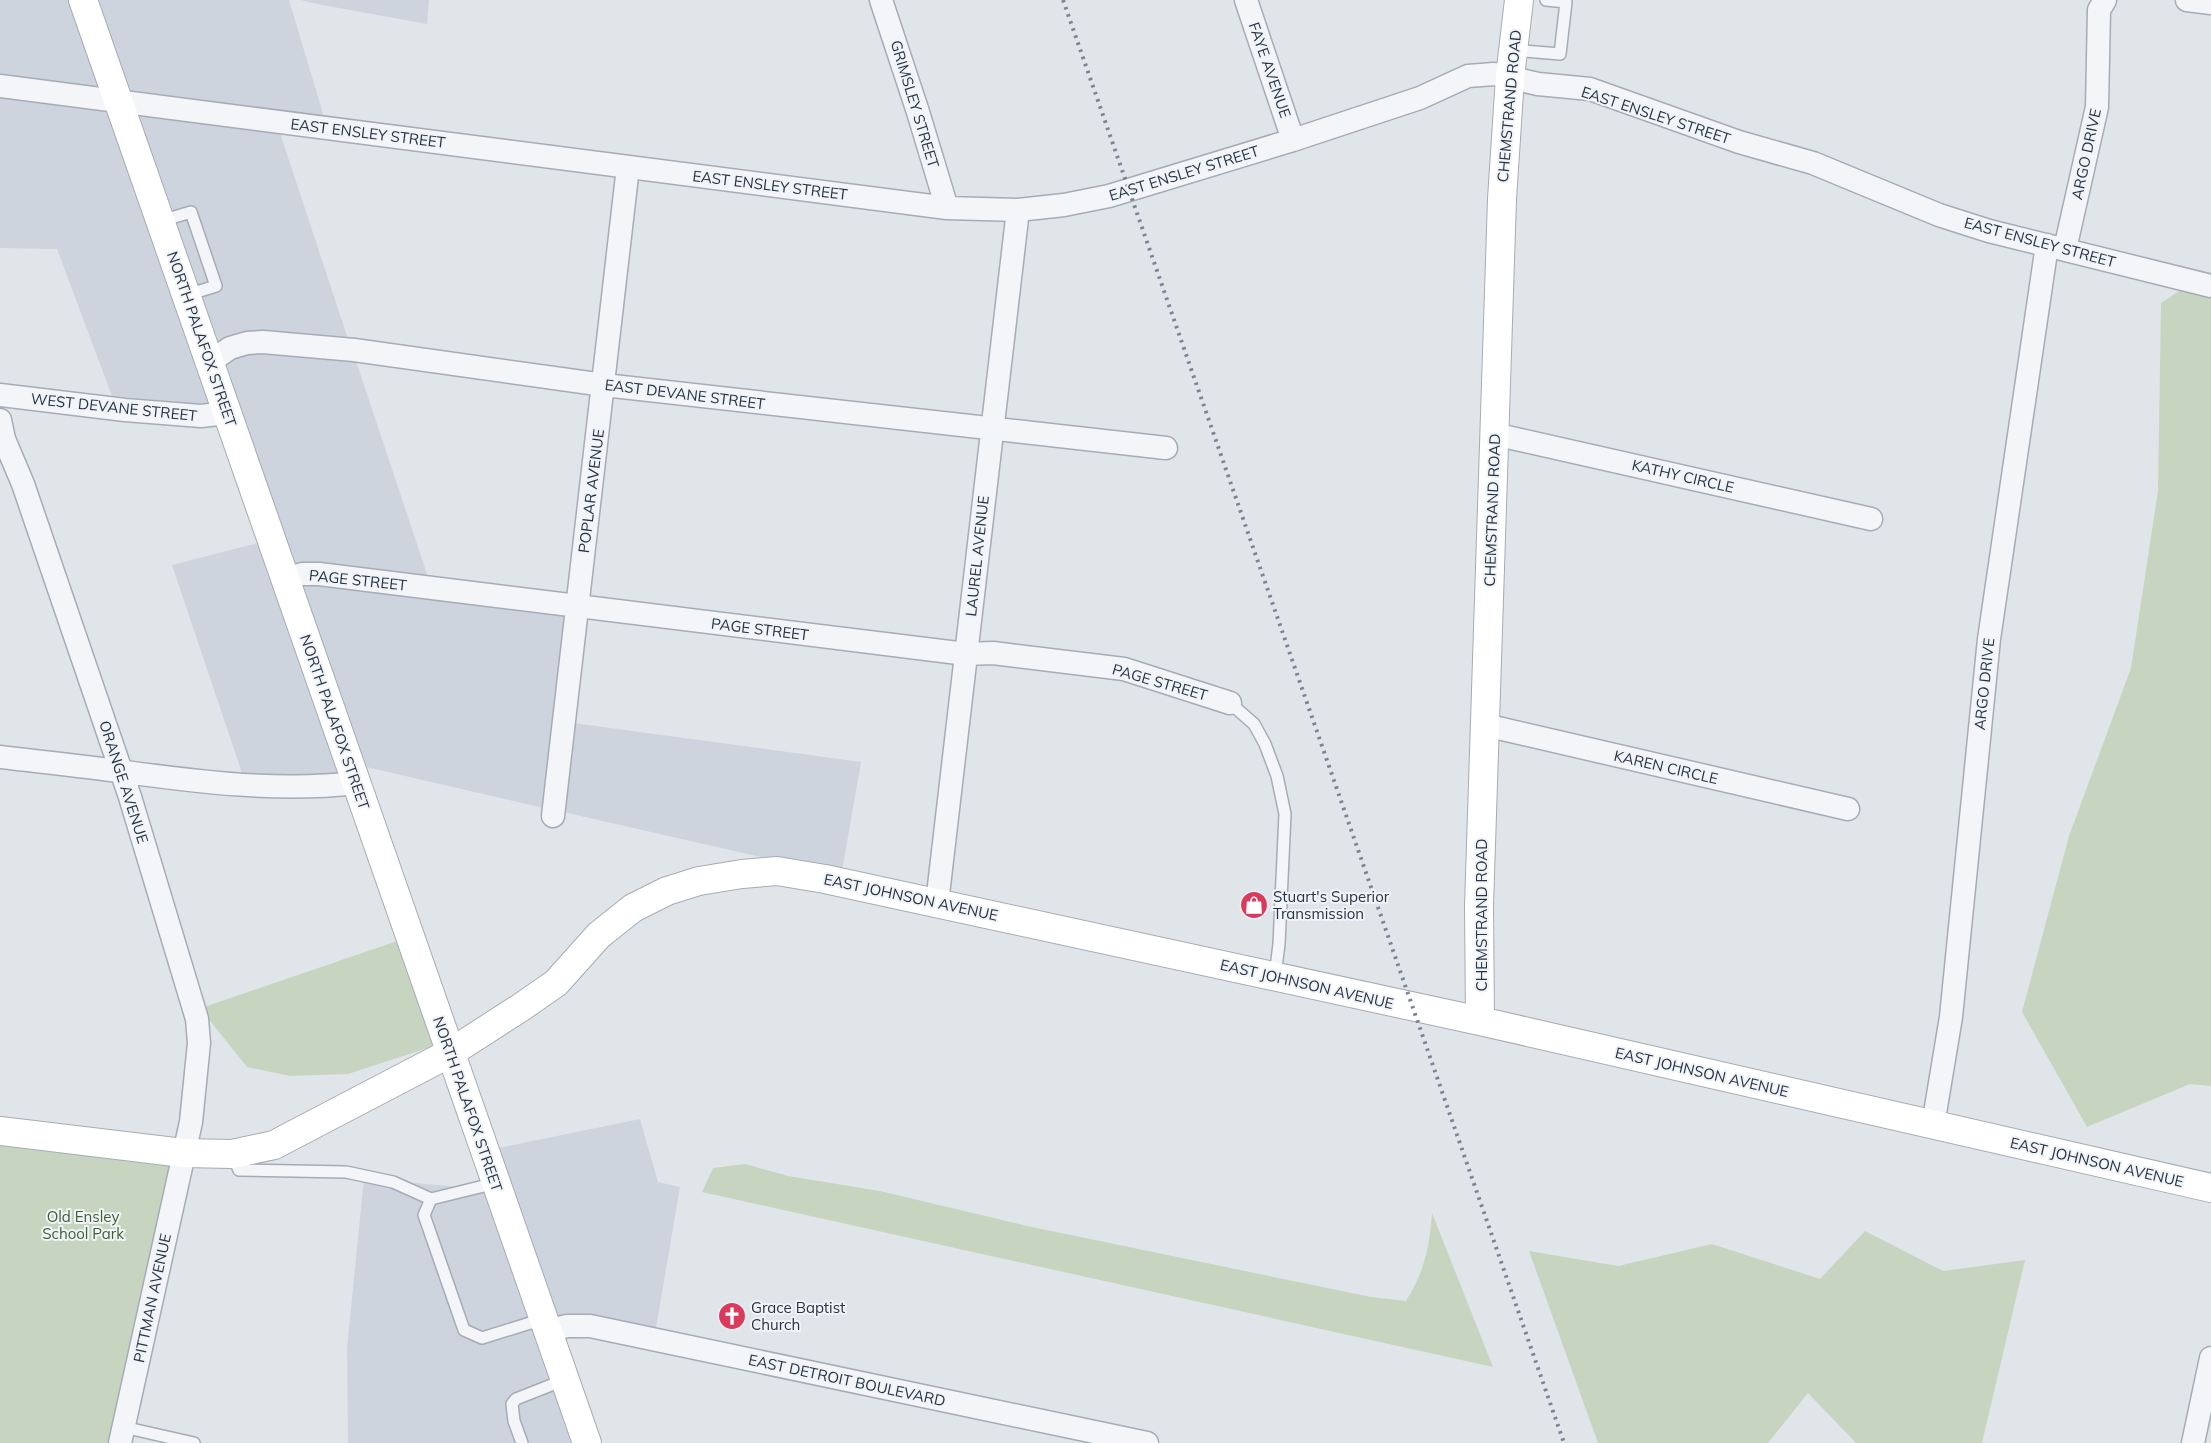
<svg xmlns="http://www.w3.org/2000/svg" width="2211" height="1443" font-family="Mulish,sans-serif">
	<style>
		.built { fill: #ced4dd }
		.green { fill: #c7d5c0 }
		.lines { fill: none; stroke-linecap: round; stroke-linejoin: round }
		.lane-casing { stroke: #a5acb5; stroke-width: 14 }
		.street-casing { stroke: #a5acb5; stroke-width: 25 }
		.secondary-casing { stroke: #a5acb5; stroke-width: 30 }
		.lane { stroke: #f3f5f8; stroke-width: 11 }
		.street { stroke: #f3f5f8; stroke-width: 22 }
		.secondary { stroke: #fff; stroke-width: 28 }
		.rail { stroke: #788595; stroke-width: 4; stroke-dasharray: 2.5 5; stroke-linecap: butt }
		.labels { text-anchor: middle; dominant-baseline: central; stroke-width: 4; stroke-linejoin: round; paint-order: stroke }
		.street-label { font-size: 15px; fill: #273343; stroke: #f0f4f8 }
		.poi-label { font-size: 15px; fill: #273343; stroke: #f0f4f8; text-anchor: start }
		.park-label { font-size: 15px; fill: #3e6033; stroke: #f0f4f8 }
	</style>
	<rect width="100%" height="100%" fill="#e0e5ea"/>
	<path class="built" d="M0,0H73L104,88L0,75Z
		M94,0H289L324,117L125,91Z
		M301,0H429L427,24L317,4Z
		M0,97L112,111L214,405L112,396L57,249L0,248Z
		M133,114L280,133L348,339L215,346Z
		M248,353L356,361L428,577L291,566L222,366L234,358Z
		M262,542L342,773L323,776L242,773L172,565Z
		M319,585L566,616L544,808L362,766L298,586Z
		M573,723L861,762L842,871L774,860L563,812Z
		M640,1119L658,1182L680,1187L656,1328L592,1315H567L555,1318L494,1149Z
		M364,1178L488,1190L576,1443H348L347,1348Z"/>
	<path class="green" d="M2181,290L2211,297V1086L2190,1084L2087,1127L2022,1012L2069,836L2131,668L2158,491L2161,303Z
		M400,940L437,1045L348,1074L290,1076L247,1067L207,1017L204,1007Z
		M0,1131L183,1153L120,1443H0Z
		M745,1164L788,1176L880,1191L1032,1227L1371,1297L1406,1301C1424,1273 1430,1245 1432,1213L1493,1367L702,1192L713,1168Z
		M1865,1231L1943,1271L2025,1260L1982,1443H1856L1808,1393L1768,1443H1598L1529,1251L1618,1266L1712,1244L1820,1279Z"/>
	<g class="lines">
		<g class="lane-casing">
			<path id="lane" d="M1513,50L1560,54L1566,2L1546,0
				M161,221L191,212L216,286L187,295
				M1230,703L1254,724L1265,744L1277,776L1285,814L1279,944L1275,976
				M232,1154L239,1170L346,1172L393,1182L431,1199L496,1183
				M431,1199L424,1215L464,1330L482,1338L543,1319
				M123,1427L194,1443
				M522,1443L514,1421L512,1404L516,1399L564,1380"/>
		</g>
		<g class="street-casing">
			<path id="street" d="M881,0L918,112L947,208
				M1246,0L1293,140
				M2187,0L2211,3
				M0,86L947,208L1018,210L1064,205L1109,196L1293,140L1420,98L1468,76L1494,74L1538,84L1590,89L1739,142L1813,163L1939,215L1989,231L2211,286
				M2065,249L2097,107L2099,10L2105,0
				M210,362L230,348L247,343L263,342L354,350L604,385L1166,448
				M0,395L125,410L201,416L227,413
				M0,420L4,439L23,484L130,797L197,1019L199,1043L191,1122L120,1443
				M1494,434L1871,519
				M285,579L302,574H319L966,654L993,653L1124,669L1230,703
				M1485,725L1848,809
				M0,757C42,762 83,766 125,772C201,782 279,792 356,783
				M553,816L628,167
				M937,903L1018,210
				M1933,1125L1951,1017L1989,639L2047,245
				M547,1331L567,1326H590L1147,1443
				M2193,1443L2211,1358"/>
		</g>
		<g class="secondary-casing">
			<path id="secondary" d="M83,0L587,1443
				M1480,1021L1479,906L1502,199L1510,77L1519,0
				M0,1131L183,1153L232,1154L274,1145L450,1053L520,1008L556,983L599,935L633,908L667,891L699,881L742,874L777,871L825,879L1480,1021L2211,1188"/>
		</g>
		<use href="#lane" class="lane"/>
		<use href="#street" class="street"/>
		<use href="#secondary" class="secondary"/>
		<path class="rail" d="M1063,0L1564,1443"/>
	</g>
	<defs>
		<g id="shop-disc" transform="scale(1.4375)"><circle r="9.5" fill="#da3a5b" stroke="#f0f4f8"/><path d="M-5-2.5h2.3a2.7 3.5 0 0 1 5.4 0H5L5.5 6h-11ZM-1.5-2.5h3a1.5 2.3 0 0 0-3 0Z" fill="#fff"/></g>
		<g id="church-disc" transform="scale(1.4375)"><circle r="9.5" fill="#da3a5b" stroke="#f0f4f8"/><path d="M-1.2-6h2.4v3.5h3.3v2.4h-3.3V6h-2.4V-.1h-3.3v-2.4h3.3Z" fill="#fff"/></g>
	</defs>
	<g fill-rule="evenodd">
		<use href="#shop-disc" x="1254" y="905"/>
		<use href="#church-disc" x="732" y="1316"/>
	</g>
	<g class="labels">
		<g class="street-label">
			<text transform="translate(1270 70) rotate(71)">FAYE AVENUE</text>
			<text transform="translate(915 104) rotate(73)">GRIMSLEY STREET</text>
			<text transform="translate(1509 106) rotate(-85)">CHEMSTRAND ROAD</text>
			<text transform="translate(1656 115) rotate(18)">EAST ENSLEY STREET</text>
			<text transform="translate(368 133) rotate(7)">EAST ENSLEY STREET</text>
			<text transform="translate(2086 154) rotate(-78)">ARGO DRIVE</text>
			<text transform="translate(1184 173) rotate(-17)">EAST ENSLEY STREET</text>
			<text transform="translate(770 185) rotate(7)">EAST ENSLEY STREET</text>
			<text transform="translate(2040 242) rotate(15)">EAST ENSLEY STREET</text>
			<text transform="translate(202 339) rotate(71)">NORTH PALAFOX STREET</text>
			<text transform="translate(685 394) rotate(7)">EAST DEVANE STREET</text>
			<text transform="translate(114 407) rotate(6)">WEST DEVANE STREET</text>
			<text transform="translate(1683 476) rotate(13)">KATHY CIRCLE</text>
			<text transform="translate(591 491) rotate(-83)">POPLAR AVENUE</text>
			<text transform="translate(1492 510) rotate(-88)">CHEMSTRAND ROAD</text>
			<text transform="translate(977 556) rotate(-84)">LAUREL AVENUE</text>
			<text transform="translate(358 580) rotate(6)">PAGE STREET</text>
			<text transform="translate(760 629) rotate(7)">PAGE STREET</text>
			<text transform="translate(1160 682) rotate(16)">PAGE STREET</text>
			<text transform="translate(1984 684) rotate(-84)">ARGO DRIVE</text>
			<text transform="translate(335 722) rotate(71)">NORTH PALAFOX STREET</text>
			<text transform="translate(1666 767) rotate(13)">KAREN CIRCLE</text>
			<text transform="translate(124 782) rotate(72)">ORANGE AVENUE</text>
			<text transform="translate(911 897) rotate(12)">EAST JOHNSON AVENUE</text>
			<text transform="translate(1481 915) rotate(-90)">CHEMSTRAND ROAD</text>
			<text transform="translate(1307 984) rotate(13)">EAST JOHNSON AVENUE</text>
			<text transform="translate(1702 1072) rotate(13)">EAST JOHNSON AVENUE</text>
			<text transform="translate(468 1104) rotate(71)">NORTH PALAFOX STREET</text>
			<text transform="translate(2097 1162) rotate(13)">EAST JOHNSON AVENUE</text>
			<text transform="translate(152 1298) rotate(-78)">PITTMAN AVENUE</text>
			<text transform="translate(847 1380) rotate(12)">EAST DETROIT BOULEVARD</text>
		</g>
		<g class="poi-label">
			<text x="1273" y="896">Stuart's Superior<tspan x="1273" dy="17">Transmission</tspan></text>
			<text x="751" y="1307">Grace Baptist<tspan x="751" dy="17">Church</tspan></text>
		</g>
		<g class="park-label">
			<text x="83" y="1216">Old Ensley<tspan x="83" dy="17">School Park</tspan></text>
		</g>
	</g>
</svg>
